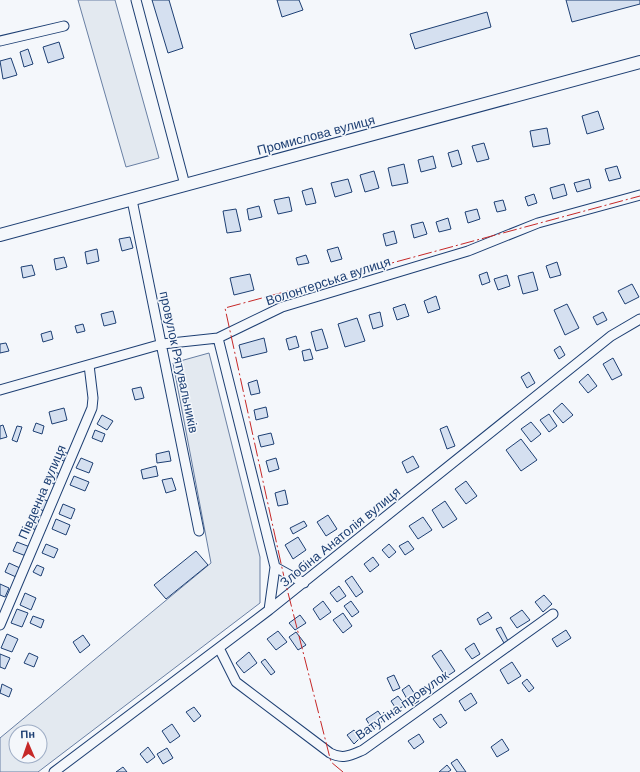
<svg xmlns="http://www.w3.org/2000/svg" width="640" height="772" font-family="Helvetica,sans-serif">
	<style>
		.green { fill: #e3e9f0; stroke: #687fa3; fill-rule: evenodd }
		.building { fill: #d5e0f0; stroke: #1d3f73 }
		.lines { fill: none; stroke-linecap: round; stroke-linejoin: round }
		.street-casing { stroke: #1d3f73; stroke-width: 11 }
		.secondary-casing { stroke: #1d3f73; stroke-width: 14 }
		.street { stroke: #f4f7fb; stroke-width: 9 }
		.secondary { stroke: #f4f7fb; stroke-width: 12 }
		.power { stroke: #c62828; stroke-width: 1; stroke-dasharray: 14 3 2 3; stroke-linecap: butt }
		.labels { text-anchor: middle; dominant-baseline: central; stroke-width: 3; stroke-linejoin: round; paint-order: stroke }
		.street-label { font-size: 13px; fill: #1d3f73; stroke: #f4f7fb }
	</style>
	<rect width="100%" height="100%" fill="#f4f7fb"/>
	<path class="green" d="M78,0H115L159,158L126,167Z
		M209,353L260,557V603L38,772H0V738L211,563L173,363ZM16,732H40V756H16Z"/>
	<path class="building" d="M152,0H169L183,48L168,53Z
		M277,0H299L303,10L282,17Z
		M566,0H640V4L572,22Z
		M487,12L491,27L415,49L410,34Z
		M59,42L64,58L48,63L43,47Z
		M28,49L33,64L24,67L20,52Z
		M11,58L17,75L3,79L0,61Z
		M598,111L604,129L587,134L582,116Z
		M547,128L550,144L533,147L530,131Z
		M484,143L489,159L477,162L472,146Z
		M458,150L462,164L452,167L448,153Z
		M433,156L436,168L421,172L418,160Z
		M404,164L408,183L392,186L388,168Z
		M617,166L621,178L609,181L605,169Z
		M374,171L379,188L365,192L360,175Z
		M348,179L352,192L335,197L331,183Z
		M589,179L591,188L577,192L574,183Z
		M564,184L567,195L553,199L550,188Z
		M312,188L316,203L306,205L302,191Z
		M534,194L537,203L528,206L525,197Z
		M289,197L292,211L278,214L274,200Z
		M503,200L506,210L497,212L494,202Z
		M259,206L262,217L249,220L247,209Z
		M236,209L241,231L227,233L223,211Z
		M477,209L480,219L468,223L465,212Z
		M448,218L451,229L439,232L436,222Z
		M423,222L427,234L414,238L411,225Z
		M394,231L397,243L386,246L383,234Z
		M130,237L133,248L122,251L119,239Z
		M338,247L342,259L331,262L327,250Z
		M97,249L99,261L87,264L85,252Z
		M306,255L309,263L298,265L296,258Z
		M64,257L67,267L56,270L54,259Z
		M557,262L561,275L550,278L546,266Z
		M32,265L35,275L23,278L21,267Z
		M487,272L490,282L482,285L479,275Z
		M533,272L538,290L523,294L518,276Z
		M250,274L254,290L234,295L230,278Z
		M507,275L510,286L498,290L494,279Z
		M632,284L639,297L625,304L618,291Z
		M436,296L440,309L428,313L424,301Z
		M405,304L409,316L397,320L393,308Z
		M567,304L579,328L565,335L554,310Z
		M113,311L116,323L104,326L101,314Z
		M380,312L383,326L373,329L369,315Z
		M603,312L607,320L597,325L593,317Z
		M357,318L365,341L345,347L338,324Z
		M83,324L85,331L77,333L75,326Z
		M322,329L328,348L316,351L311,332Z
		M51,331L53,339L43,342L41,334Z
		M296,336L299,347L289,350L286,339Z
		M264,338L267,352L242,358L239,345Z
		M6,343L9,351L0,353V344Z
		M560,346L565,355L559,359L554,350Z
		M310,349L313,359L304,361L302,351Z
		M613,358L622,375L612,380L603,364Z
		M529,372L535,383L527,388L521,377Z
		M588,374L597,386L588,393L579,382Z
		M257,380L260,393L251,395L248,383Z
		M141,387L144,398L135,400L132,389Z
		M562,403L573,415L563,423L553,411Z
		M266,407L268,417L256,420L254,410Z
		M64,408L67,420L52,424L49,412Z
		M549,414L557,426L549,432L540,420Z
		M102,415L113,421L107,430L97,424Z
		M531,422L541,434L531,442L521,429Z
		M36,423L44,426L42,434L33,431Z
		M3,425L7,437L0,439V426Z
		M17,426L22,427L17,442L12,440Z
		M447,426L455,446L447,449L440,429Z
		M95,430L105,434L102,442L92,438Z
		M271,433L274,444L261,447L258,436Z
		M521,439L537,460L521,471L506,450Z
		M60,450L69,454L66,462L57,458Z
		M169,451L171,461L157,463L156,454Z
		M413,456L419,467L407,473L402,462Z
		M81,458L93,463L89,473L76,468Z
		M276,458L279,469L269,472L266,461Z
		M156,466L158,476L143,479L141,470Z
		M50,470L60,474L56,485L46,480Z
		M74,476L89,482L85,491L70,485Z
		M172,478L176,490L166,493L162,480Z
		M466,481L477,496L466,504L455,489Z
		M285,490L288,504L278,506L275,493Z
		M40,498L50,502L46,512L35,507Z
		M445,501L457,519L443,528L432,510Z
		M63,504L75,509L71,519L59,514Z
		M32,513L42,517L36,530L27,526Z
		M328,515L337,529L326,536L317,522Z
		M423,517L432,530L418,539L409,526Z
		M56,519L70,525L66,535L52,529Z
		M304,521L307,526L293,534L290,528Z
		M298,537L306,550L293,559L285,545Z
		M408,541L414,549L405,555L399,546Z
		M17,542L30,547L26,556L13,551Z
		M46,544L58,549L54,558L42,553Z
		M389,544L396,552L389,558L382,550Z
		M196,551L208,565L166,599L154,585Z
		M373,557L379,565L370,572L364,564Z
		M9,563L20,568L16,577L5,572Z
		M37,565L44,568L41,576L33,572Z
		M352,576L363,592L356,597L345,581Z
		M0,584L9,588L5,597L0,595Z
		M339,586L346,596L337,602L330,593Z
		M25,593L36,598L31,610L20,605Z
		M544,595L552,604L543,612L535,602Z
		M323,601L331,612L320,620L313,609Z
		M351,601L359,612L352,617L344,606Z
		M17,609L28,613L22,627L11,623Z
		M522,610L530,620L517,628L510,618Z
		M488,612L492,618L480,625L477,619Z
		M343,613L352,626L343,633L333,620Z
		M300,615L306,623L295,630L289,623Z
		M33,616L44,620L41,628L30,623Z
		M501,627L508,641L504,643L496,629Z
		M566,630L571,638L557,647L552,639Z
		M278,631L287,642L276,650L267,639Z
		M296,632L306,645L298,650L289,637Z
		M7,634L18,639L12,652L1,648Z
		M83,635L90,645L80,653L73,642Z
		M474,643L480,654L472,659L465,649Z
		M441,650L455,671L446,677L432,656Z
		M249,652L257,663L244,673L236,663Z
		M29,653L38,657L34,667L24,663Z
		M0,654L10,658L5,669L0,667Z
		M265,659L275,672L271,675L261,662Z
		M512,662L521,676L508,684L500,670Z
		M394,675L400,688L393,691L387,678Z
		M527,679L534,688L529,692L522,683Z
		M2,684L12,689L9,697L0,693Z
		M409,685L419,701L411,706L402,690Z
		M471,693L477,703L465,711L459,701Z
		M398,696L405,705L397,710L391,701Z
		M194,707L201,716L194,722L186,712Z
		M378,711L384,720L372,729L366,719Z
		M441,714L447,723L440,728L433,719Z
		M172,724L180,736L170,743L162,731Z
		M354,730L360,738L354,744L347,735Z
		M419,734L424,742L414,749L408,741Z
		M502,739L509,750L497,757L491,747Z
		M148,747L155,757L147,763L140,754Z
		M167,748L173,758L163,764L157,754Z
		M457,759L466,772H457L451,763Z
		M447,765L451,770L448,772H439Z
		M123,767L127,772H116Z"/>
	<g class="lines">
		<g class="street-casing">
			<path id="street" d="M136,0L185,185
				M0,41L64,26
				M132,200L199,531
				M218,338L275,567L269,610
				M0,390L162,344L218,338L282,307L468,251L538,223L640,195
				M275,567L304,583
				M0,625L92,408L93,398L89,365
				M219,648L236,682L330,753C343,760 351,755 363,750L553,614
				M54,772L269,610L611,336L640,319"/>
		</g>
		<g class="secondary-casing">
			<path id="secondary" d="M0,235L640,62"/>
		</g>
		<use href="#street" class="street"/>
		<use href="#secondary" class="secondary"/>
		<path class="power" d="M343,772L331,762L284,577L225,308L640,196"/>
	</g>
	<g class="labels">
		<g class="street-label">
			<text transform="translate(316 135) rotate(-15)">Промислова вулиця</text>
			<text transform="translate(328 281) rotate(-18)">Волонтерська вулиця</text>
			<text transform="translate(179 362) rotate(78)">провулок Рятувальників</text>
			<text transform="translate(42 492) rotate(-67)">Південна вулиця</text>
			<text transform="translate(340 537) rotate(-39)">Злобіна Анатолія вулиця</text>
			<text transform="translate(402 705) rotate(-35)">Ватутіна провулок</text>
		</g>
	</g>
	<g transform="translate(28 744) rotate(358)"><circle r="19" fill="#f4f7fb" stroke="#9eadc5"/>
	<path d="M0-3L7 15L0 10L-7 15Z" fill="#c62828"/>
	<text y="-6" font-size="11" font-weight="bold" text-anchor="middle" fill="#1d3f73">Пн</text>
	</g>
</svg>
